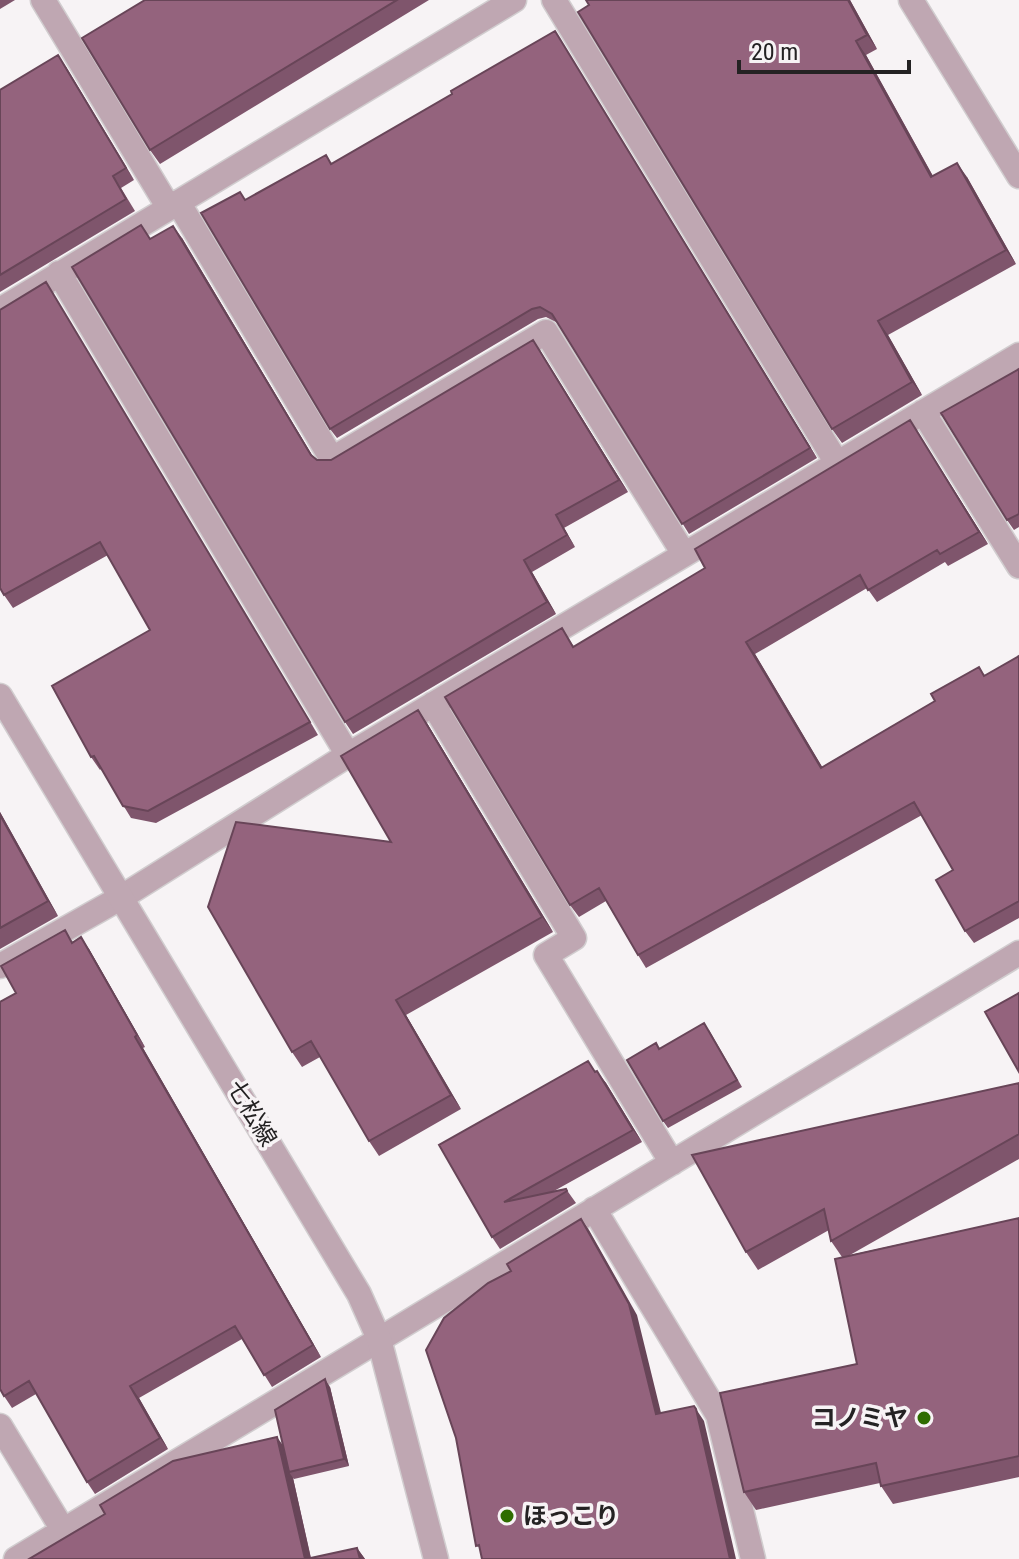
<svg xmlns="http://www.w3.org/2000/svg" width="1019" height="1559" font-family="'Roboto Condensed','Noto Sans JP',sans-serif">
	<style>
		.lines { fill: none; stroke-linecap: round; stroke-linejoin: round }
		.minor-casing { stroke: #d1cdcf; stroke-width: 27 }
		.tertiary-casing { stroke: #d1cdcf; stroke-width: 27 }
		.minor { stroke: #bfa7b2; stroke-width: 24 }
		.tertiary { stroke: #bfa7b2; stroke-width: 24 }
		.wall { fill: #7f556c }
		.shaded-wall { fill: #684558 }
		.building { fill: #94637d; stroke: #684558; stroke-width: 2 }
		.poi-dot { fill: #2f6d00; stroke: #f7f3f5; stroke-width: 3 }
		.labels { text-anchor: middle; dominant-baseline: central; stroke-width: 7; stroke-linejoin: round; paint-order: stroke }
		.street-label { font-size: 24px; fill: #242223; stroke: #f7f3f5 }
		.poi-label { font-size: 24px; font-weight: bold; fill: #242223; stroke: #f7f3f5; text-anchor: end }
	</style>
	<rect width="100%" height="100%" fill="#f7f3f5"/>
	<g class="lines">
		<g class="minor-casing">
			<path id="minor" d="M43,0L169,208
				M554,0L837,463
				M911,0L1019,176
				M178,202L332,459L546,332L684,554
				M59,273L348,755
				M0,310L514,0
				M923,412L1019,566
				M433,704L574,938L546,955L672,1163
				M0,966L122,897L348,755L1019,355
				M594,1209L718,1415L753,1559
				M0,1426L63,1530
				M16,1559L1019,953"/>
		</g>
		<g class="tertiary-casing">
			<path id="tertiary" d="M0,696L359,1294L379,1339L436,1559"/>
		</g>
		<use href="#minor" class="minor"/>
		<use href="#tertiary" class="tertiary"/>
	</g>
	<path class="wall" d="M0,0H15L0,9Z
		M145,0H429L160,164L150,150Z
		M850,0L877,49L866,55L933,176L967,177L1016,264L888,335L922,395L842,443L832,429L589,5Z
		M561,41L817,458L689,534L558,323L546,317L538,319L337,438L330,429L240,192L245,200L332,164Z
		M66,67L134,180L121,188L135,211L0,292V90Z
		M151,238H182L313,457L317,460H331L533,340L628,492L564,528L575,547L532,572L556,614L353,734L345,722Z
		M54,295L318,735L156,823L131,818L101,769L100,770L91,757L150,630L108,555L13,608L4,595Z
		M1019,369V527L1014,530L1007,520Z
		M910,420L988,544L948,566L945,562L877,602L867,588L755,654L822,767L935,701L979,667L985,676L1019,656V918L974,943L965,931L953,870L922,815L646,968L638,955L606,901L579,917L570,905L562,628L574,647L705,568Z
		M418,710L428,725L553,932L406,1015L461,1109L379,1156L369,1141L320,1057L302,1067L292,1052L391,842Z
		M0,812L58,916L0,949Z
		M73,942L89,949L145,1047L143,1048L321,1357L272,1387L242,1339L139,1398L168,1449L95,1494L87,1482L36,1394L12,1408L4,1396L16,993Z
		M709,1030L742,1087L668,1128L663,1121L660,1049Z
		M596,1072L606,1083L642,1142L554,1191L566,1189L576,1203L500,1249L492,1237L439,1145Z
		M1019,1083V1159L850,1255L1019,1218V1477L893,1504L881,1486L880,1483L756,1510L744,1492L857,1364L842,1257L831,1241L829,1230L758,1270L746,1252Z
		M330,1387L349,1466L294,1479L293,1478L311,1558L357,1548L365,1559H29L283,1445Z"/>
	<path class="shaded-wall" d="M848,0H850L877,49L867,35Z
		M555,31L561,41L817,458L810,448Z
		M856,41L866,55L941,191L931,177Z
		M58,55L66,67L134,180L126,168Z
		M957,163L967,177L1016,264L1006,250Z
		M173,226L182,238L319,467L311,455Z
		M46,282L54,295L318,735L310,722Z
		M878,321L888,335L922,395L912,382Z
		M533,340L541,352L628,492L619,480Z
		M910,420L918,433L988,544L979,532Z
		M556,515L564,528L575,547L567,535Z
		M524,560L532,572L556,614L547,602Z
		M746,642L755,654L830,780L821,768Z
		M418,710L428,725L553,932L542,917Z
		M0,812L58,916L48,901L0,815Z
		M81,937L89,949L145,1047L137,1035Z
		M396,1000L406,1015L461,1109L451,1095Z
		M135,1037L143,1048L321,1357L313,1345Z
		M597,1071L606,1083L642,1142L633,1130Z
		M581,1219L589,1230L637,1315L664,1425L656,1414Z
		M325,1379L330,1387L349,1466L344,1459Z
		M130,1386L139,1398L168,1449L160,1438Z
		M694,1406L704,1421L736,1559H730Z
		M277,1437L287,1451L289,1472L293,1478L311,1559H305Z
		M357,1548L365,1559H360Z"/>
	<path class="building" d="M145,0H397L150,150L82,38Z
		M586,0H848L867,35L856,41L931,177L957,163L1006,250L878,321L912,382L832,429L578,12L589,5Z
		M555,31L810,448L682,524L552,314L540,307L532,309L330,429L201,213L240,192L245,200L326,155L331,164L452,94L451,91Z
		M58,55L126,168L113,176L126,199L0,275V90Z
		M141,225L150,239L173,226L311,455L317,460H331L533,340L619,480L556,515L567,535L524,560L547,602L345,722L72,267Z
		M46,282L310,722L148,811L123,806L94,756L91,757L52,686L150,630L100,542L4,595L0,588V310Z
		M1019,369V514L1007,520L941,413Z
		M910,420L979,532L940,554L937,550L868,590L860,575L746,642L821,768L935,701L931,694L979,667L984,676L1019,656V901L965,931L936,880L953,870L914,802L638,955L599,888L570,905L445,697L562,628L573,647L705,568L695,549Z
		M418,710L542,917L396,1000L451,1095L369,1141L311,1041L292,1052L208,907L236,822L391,842L341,756Z
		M0,815L48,901L0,928Z
		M65,930L72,943L81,937L137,1035L135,1037L313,1345L264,1375L235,1326L130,1386L160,1438L87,1482L29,1381L4,1396L0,1389V1002L16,993L1,966Z
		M1019,993V1072L985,1012Z
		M704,1023L737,1080L663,1121L627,1060L656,1043L659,1049Z
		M588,1061L595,1072L597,1071L633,1130L504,1202L566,1189L567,1191L492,1237L439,1145Z
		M1019,1083V1134L831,1241L824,1209L746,1252L692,1155Z
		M1019,1218V1456L881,1486L876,1463L744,1492L720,1393L857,1364L835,1259Z
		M581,1219L629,1304L656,1414L694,1406L696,1409L730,1559H482L479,1545L476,1546L456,1438L426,1350L444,1318L488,1283L511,1271L507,1264Z
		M325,1379L344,1459L289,1472L275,1410Z
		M277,1437L305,1559H29L105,1514L100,1505L173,1461Z
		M357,1548L360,1559H306Z"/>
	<g class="poi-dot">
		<circle cx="924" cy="1418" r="8"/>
		<circle cx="507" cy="1516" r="8"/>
	</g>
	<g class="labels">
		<g class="street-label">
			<text transform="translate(252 1113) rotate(59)">七松線</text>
		</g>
		<g class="poi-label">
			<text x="908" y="1418">コノミヤ</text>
			<text x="523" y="1516" text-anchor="start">ほっこり</text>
		</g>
	</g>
	<path d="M739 60v12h170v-12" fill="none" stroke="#242223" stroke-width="4"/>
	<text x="751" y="60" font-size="24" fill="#242223" stroke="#f7f3f5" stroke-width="6" paint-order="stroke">20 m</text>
</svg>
